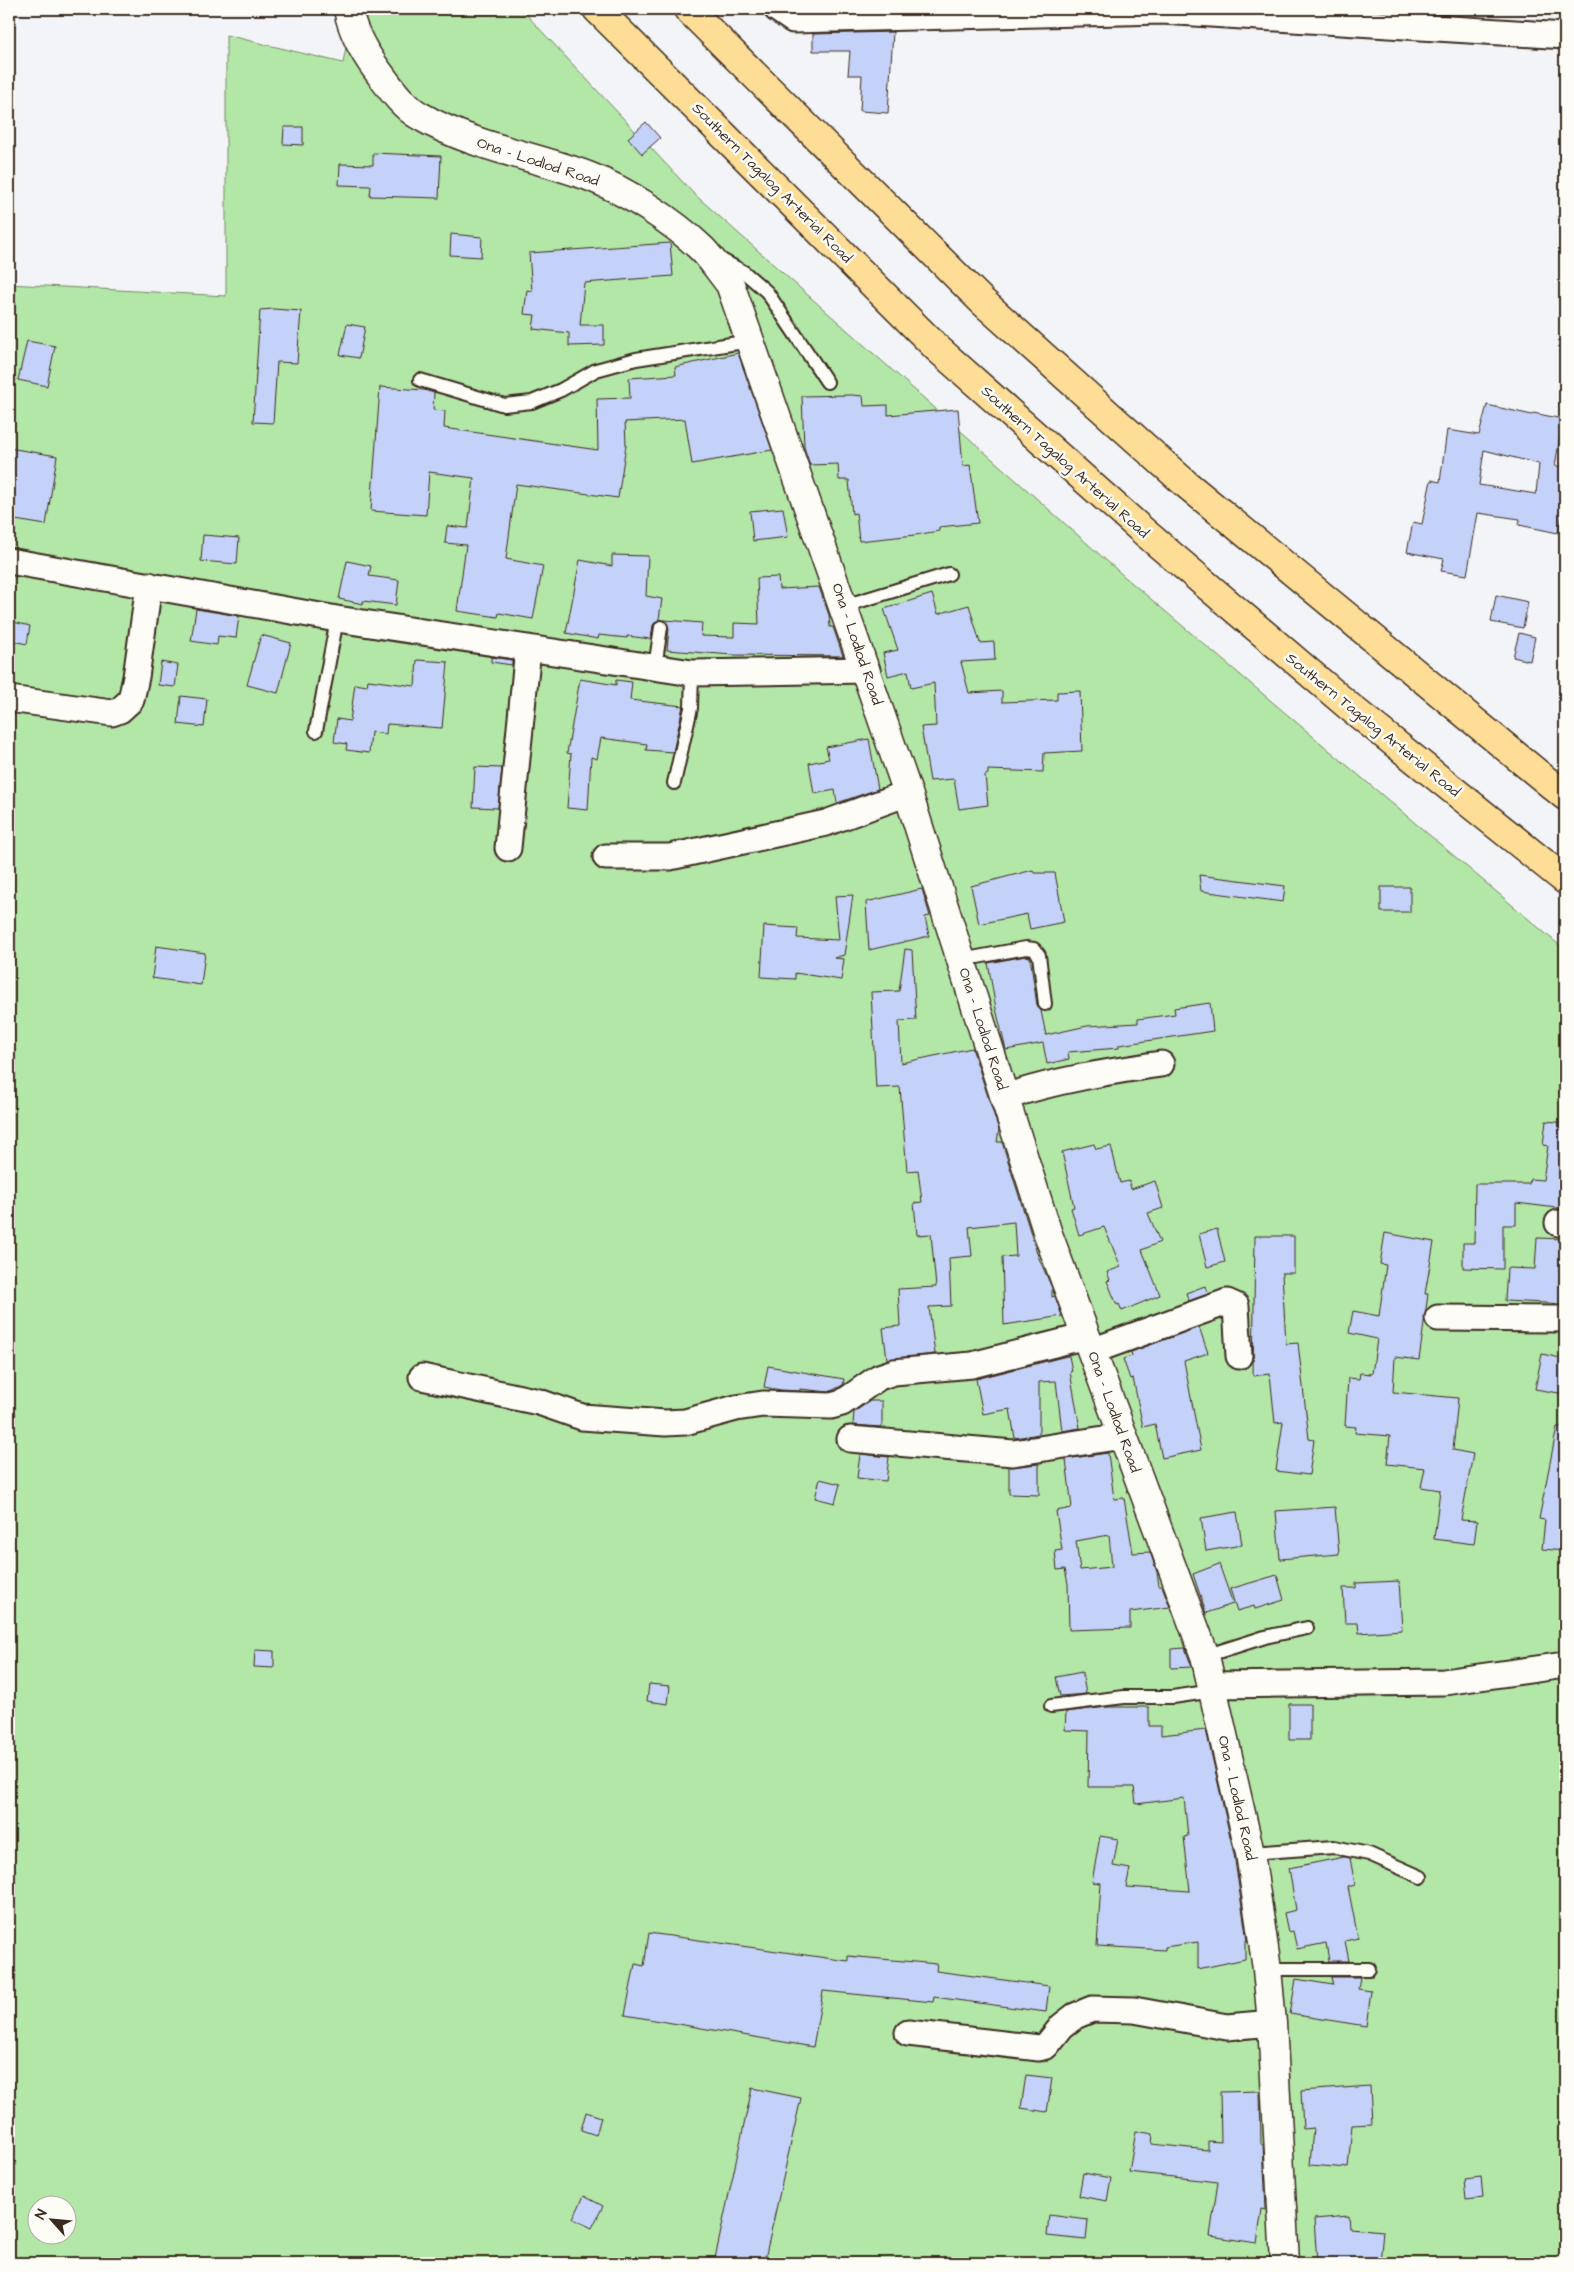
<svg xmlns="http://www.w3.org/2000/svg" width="1574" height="2272" font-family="'Architects Daughter',sans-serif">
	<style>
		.green { fill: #b3e7a8; stroke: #778863; fill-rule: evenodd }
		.building { fill: #c4d2f9; stroke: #3b2a1e; fill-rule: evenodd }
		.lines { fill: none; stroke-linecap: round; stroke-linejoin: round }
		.lane-casing { stroke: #3b2a1e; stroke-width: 16 }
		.street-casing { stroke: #3b2a1e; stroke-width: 29 }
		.secondary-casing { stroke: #3b2a1e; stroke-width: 31 }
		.highway-casing { stroke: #3b2a1e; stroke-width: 31 }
		.lane { stroke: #fdfcf7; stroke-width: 12 }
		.street { stroke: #fdfcf7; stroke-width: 25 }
		.secondary { stroke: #fdfcf7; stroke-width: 28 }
		.highway { stroke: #fedd96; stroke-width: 28 }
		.labels { text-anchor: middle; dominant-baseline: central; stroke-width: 5; stroke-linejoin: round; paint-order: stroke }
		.street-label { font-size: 15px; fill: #3b2a1e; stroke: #fdfcf7 }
	</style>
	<rect width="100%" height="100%" fill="#f2f4f7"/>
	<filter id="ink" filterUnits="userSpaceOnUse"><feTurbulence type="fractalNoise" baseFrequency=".02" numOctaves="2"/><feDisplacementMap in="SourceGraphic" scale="10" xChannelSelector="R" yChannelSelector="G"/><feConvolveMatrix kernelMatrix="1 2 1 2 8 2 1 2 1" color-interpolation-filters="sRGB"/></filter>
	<g filter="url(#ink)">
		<path class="green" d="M353,9H521L693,193L1126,578L1565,950V2263H9V284L226,296V35L343,63ZM38,2204H68V2234H38Z"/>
		<path class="building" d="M893,32L888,113L860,111L862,75H848L850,51H813V34Z
			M646,122L660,138L642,154L628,138Z
			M284,127H303V145L283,144Z
			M373,153L441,156L439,198L370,196L371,186L339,185L340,164L373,165Z
			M451,234L482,237L481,257L450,255Z
			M670,243L673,276L584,283L580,325H604V345L569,346V333L533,329L535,315L524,314L527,290L532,291L529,253Z
			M273,309L301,311L297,363L277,362L273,423L253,422L260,310Z
			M347,324L365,327L359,358L340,355Z
			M27,341L55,346L47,386L18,380Z
			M738,353L772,450L692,464L685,419L625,422L626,445L618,498L516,484L506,559L543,566L533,619L499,613L498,617L457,611L466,545L445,543L447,526L468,528L474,478L429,472L426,515L371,511L380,387L424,390L434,393L433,410L445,411L444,428L598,450L597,399L630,398L629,378L676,375L675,367Z
			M851,395L863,396L864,406L888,405V415L958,409L963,466L970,465L978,523L939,527V531L915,535L859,541L856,513L852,514L849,480H839L838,464L810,465L804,447L802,396Z
			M1487,405L1532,415L1533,413L1563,419L1555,466L1565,467V502L1558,533L1519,525L1520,519L1478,513L1467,575L1441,571L1444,559L1407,552L1413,522L1422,524L1431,480L1440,482L1447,430L1479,435ZM1484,450L1539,464L1536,494L1479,485Z
			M9,448L57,456L46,525L9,519Z
			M783,508L788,537L753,541L750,511Z
			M203,535L239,538L237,564L201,561Z
			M612,555L648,556L646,596L662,599L659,619L653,625L651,639L627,636V638L599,635L598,639L566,633L580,560L612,566Z
			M347,561L371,566L369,576L399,580L396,605L363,601V604L339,599Z
			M778,577L779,589L819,587L829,615L830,627H833L843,656L733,655L667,650L669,628L665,620L702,623L701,636L734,637V623L759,624L757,578Z
			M932,594L938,614L969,605L980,643L994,642L995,660L961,662L969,693L1002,691V702L1057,700V692L1080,691L1082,751L1044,753L1043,772L988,770V774L985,775L988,805L959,809L954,779L930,781L921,727L936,726L934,683L911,688L908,671L888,676L883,653L898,650L884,609Z
			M1496,595L1528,602L1523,628L1491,622Z
			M196,609L239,616L236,638L218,636L217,645L191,641Z
			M9,621L30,626L27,644L9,640Z
			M1519,633L1535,637L1530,661L1513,657Z
			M261,635L291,643L278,693L247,685Z
			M491,657L512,660V665L491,662Z
			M417,660L448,662L442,728L387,724L386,734L371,732L369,753L346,750L347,744L334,742L337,719L350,721L355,684L367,686L368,680L415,686Z
			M161,662L178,665L175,687L158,685Z
			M580,679L616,685V680L632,682L630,700L683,706L673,752L646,750L647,744L601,738L597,759L591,757L588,810L567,808L571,754L567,753Z
			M181,696L207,699L204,727L178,724Z
			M869,739L878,789L837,803L835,790L814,794L809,763L829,759L826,747Z
			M475,767L502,768L498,808L473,807Z
			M1033,870L1034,873H1055L1064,922L1030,929L1027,914L979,924L971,886Z
			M1199,875L1285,886L1283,902L1201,891Z
			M1381,887H1410V912H1381Z
			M922,889L930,916L925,917L929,936L869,950L866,902Z
			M853,895L844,955L834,958L844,959L841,980L795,973V979L761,977L764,926L798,928L797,938L839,940L835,896Z
			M156,946L205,953L201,985L152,978Z
			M905,949L912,950L916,1020L899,1021L901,1063L972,1048L999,1130L997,1142H1002L1038,1256L1052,1288V1297L1055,1296L1062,1316L1004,1325L1002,1257L1016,1256L1014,1222L969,1227L972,1256L949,1258L951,1306L929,1307L935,1354L887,1359L883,1328L900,1326L898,1289L936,1287L931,1234L917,1235L914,1203L922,1202L918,1170L907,1171L900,1087L876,1088L871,992L899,991Z
			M1026,956L1030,957L1037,1005L1041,1011L1046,1035L1087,1026L1138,1023V1019L1175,1014L1174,1008L1210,1003L1213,1031L1119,1045V1048L1068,1052L1069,1059L1047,1064L1043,1043L1006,1050L996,1009L988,963Z
			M1546,1121L1565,1123V1209L1516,1203V1225H1503V1269L1463,1268V1243H1474L1475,1184H1529L1530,1179L1543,1180L1548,1146L1543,1145Z
			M1094,1144L1096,1149L1111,1146L1120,1183L1129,1181L1131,1189L1155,1181L1163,1208L1148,1213L1160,1242L1142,1250L1160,1295L1122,1311L1119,1304L1117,1305L1107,1281L1110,1280L1107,1272L1121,1267L1104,1227L1079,1235L1071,1208L1074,1207L1062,1152Z
			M1217,1229L1225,1262L1207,1267L1199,1234Z
			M1385,1233L1434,1242L1425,1294H1428L1419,1360L1395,1357L1393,1392L1458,1398L1453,1450L1473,1454L1461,1520L1477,1521L1474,1544L1434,1539L1440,1490L1421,1487L1425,1468L1387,1464L1390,1436L1355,1433L1356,1427L1345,1426L1348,1378L1359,1379L1360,1373L1372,1374L1377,1339L1349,1333L1353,1311L1379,1316L1386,1265L1380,1264Z
			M1255,1236H1294V1273H1282L1286,1344L1298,1343L1309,1439L1314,1440L1309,1475L1276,1471L1283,1422L1275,1423L1270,1374L1253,1376Z
			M1537,1238L1565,1239V1304L1505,1301L1507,1268L1535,1269Z
			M1205,1286L1208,1294L1189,1301L1186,1293Z
			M1199,1327L1208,1353L1184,1361L1201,1450L1162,1458L1155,1424L1143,1427L1133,1378L1130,1379L1123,1359L1132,1356L1131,1352Z
			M1542,1354L1565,1359V1394L1535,1389Z
			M1067,1356H1069L1072,1371L1070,1372L1080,1428L1062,1431L1056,1381L1039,1382V1434L1015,1438L1010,1409L983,1414L976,1379Z
			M768,1366L844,1379L843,1385L829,1392L800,1389V1391L781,1390L764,1387Z
			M870,1401H882V1427L853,1425L854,1412Z
			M1557,1427H1565V1551L1542,1549L1545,1520L1539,1519Z
			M1108,1453L1114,1499L1124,1498L1133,1553L1150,1552L1157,1572L1159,1586H1162L1170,1607L1130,1612V1628L1069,1630L1068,1584L1065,1569L1057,1570L1055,1551L1062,1550L1056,1511L1072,1508L1066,1459ZM1109,1535L1112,1567L1080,1570L1076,1541Z
			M860,1454L889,1457L886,1481L857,1478Z
			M1039,1464V1495L1009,1494V1467Z
			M820,1479L840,1484L835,1503L815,1498Z
			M1335,1507L1339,1554L1280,1559L1276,1511Z
			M1237,1512L1242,1545L1206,1551L1201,1518Z
			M1219,1564L1233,1604L1206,1613L1193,1574Z
			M1277,1575L1284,1600L1255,1609L1254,1606L1237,1611L1230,1589Z
			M1399,1581L1402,1630L1359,1633L1358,1623H1345L1343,1588H1356V1583Z
			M1185,1648L1192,1667L1171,1668V1649Z
			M255,1650L274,1651V1668L254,1667Z
			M1082,1672L1086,1694L1060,1696L1056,1677Z
			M649,1684L670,1686L668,1704L647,1701Z
			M1289,1704H1310V1740H1289Z
			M1107,1707H1149V1726H1161V1735L1206,1730L1234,1854L1247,1941H1245V1959L1198,1969V1942L1165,1947V1950L1097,1946L1101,1883L1092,1882L1100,1836L1118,1839L1113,1866L1130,1869L1126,1887L1190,1891L1184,1837L1188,1836L1184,1798L1136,1804L1134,1787H1088L1089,1731L1065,1730L1066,1712Z
			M1344,1857L1350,1858L1355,1885L1348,1887L1358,1938L1345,1941L1349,1961H1329L1326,1943L1297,1949L1293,1931L1288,1932L1284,1913L1296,1910L1289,1868Z
			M649,1933L848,1961V1956L937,1964L936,1971L1049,1986L1046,2012L934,1997L933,2002L823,1991L813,2047L625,2015L635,1964L644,1966Z
			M1331,1977H1360L1358,1989L1371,1991L1366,2026L1290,2014L1296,1979L1333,1985Z
			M1026,2075L1052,2078L1047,2112L1021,2108Z
			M1370,2086L1372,2124L1352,2125L1348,2168L1310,2165L1313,2128L1303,2129L1301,2091Z
			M752,2088L801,2098L764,2263H714Z
			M1260,2091L1261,2144H1263L1266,2210L1262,2209L1257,2243L1210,2236L1218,2182L1129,2172L1136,2131L1153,2134L1152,2144L1208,2150V2141L1221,2142L1220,2092Z
			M586,2112L601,2117L596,2135L581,2130Z
			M1083,2173L1111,2178L1107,2201L1079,2196Z
			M1481,2177L1483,2198L1466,2200L1464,2179Z
			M584,2196L603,2206L592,2228L573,2219Z
			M1049,2215L1088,2220L1086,2240L1047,2236Z
			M1349,2216L1350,2228L1383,2231L1380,2263H1317L1314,2219Z"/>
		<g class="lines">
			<g class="lane-casing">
				<path id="lane" d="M720,259L744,272L767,292L827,382
					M420,380L504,405L532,402L561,390L596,370L636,359L750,341
					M844,606L949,574
					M655,667L661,627
					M316,731L337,619
					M674,783L691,708L692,673
					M961,960L1026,948L1034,949L1039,955L1045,1004
					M1205,1656L1265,1637L1307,1628
					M1051,1706L1124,1697H1173L1213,1691
					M1250,1853L1334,1847L1369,1854L1421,1877
					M1267,1969H1369"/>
			</g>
			<g class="street-casing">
				<path id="street" d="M777,9L793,20L1162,11L1565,36
					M9,561L337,619L692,673L867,670
					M9,699L112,713L120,710L131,700L136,677L149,585
					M508,848L528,648
					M606,857H670L826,823L908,793
					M1005,1097C1056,1080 1107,1072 1161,1064
					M1558,1223H1565
					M1438,1318L1565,1319
					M1092,1351L1227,1302L1236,1306L1239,1356
					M422,1377L539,1402L582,1417L665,1423L685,1422L736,1408L763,1404L831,1406L842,1403L879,1377L894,1372L972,1365L1086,1336
					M850,1439L1013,1453L1123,1436
					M1211,1685L1444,1682L1565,1665
					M908,2033L1039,2048L1046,2046L1062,2026L1075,2016L1092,2009L1134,2010L1227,2027L1272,2023"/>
			</g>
			<g class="secondary-casing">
				<path id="secondary" d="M348,9C352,31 363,51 377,70C389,86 402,106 420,116C473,147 532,155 588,176C625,190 673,221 702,249C712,259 721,273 730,284L908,793L1048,1234L1205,1656L1250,1853L1267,1969L1272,2023L1285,2263"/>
			</g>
			<g class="highway-casing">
				<path id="highway" d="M597,9L938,349L1143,531L1351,708L1565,880
					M688,9L983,302L1186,484L1565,796"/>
			</g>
			<use href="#lane" class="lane"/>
			<use href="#street" class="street"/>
			<use href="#secondary" class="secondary"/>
			<use href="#highway" class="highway"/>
		</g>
	</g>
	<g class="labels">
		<g class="street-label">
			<text transform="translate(538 162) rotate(18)">Ona - Lodlod Road</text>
			<text transform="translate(772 183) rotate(45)">Southern Tagalog Arterial Road</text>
			<text transform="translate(1065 462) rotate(42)">Southern Tagalog Arterial Road</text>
			<text transform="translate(857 644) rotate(71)">Ona - Lodlod Road</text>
			<text transform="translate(1373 725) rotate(39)">Southern Tagalog Arterial Road</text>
			<text transform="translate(983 1029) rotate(72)">Ona - Lodlod Road</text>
			<text transform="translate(1114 1412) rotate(70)">Ona - Lodlod Road</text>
			<text transform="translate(1237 1798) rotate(77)">Ona - Lodlod Road</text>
		</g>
	</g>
	<rect width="1574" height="2272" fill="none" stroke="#fdfcf7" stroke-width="30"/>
	<rect x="15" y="15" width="1544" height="2242" fill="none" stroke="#3b2a1e" stroke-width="2" filter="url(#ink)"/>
	<g transform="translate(52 2220) rotate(297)"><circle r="24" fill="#fdfcf7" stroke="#afa8a0"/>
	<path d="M0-4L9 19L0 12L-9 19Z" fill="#3b2a1e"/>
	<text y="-8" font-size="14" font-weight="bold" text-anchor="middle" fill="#3b2a1e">N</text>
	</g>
</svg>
